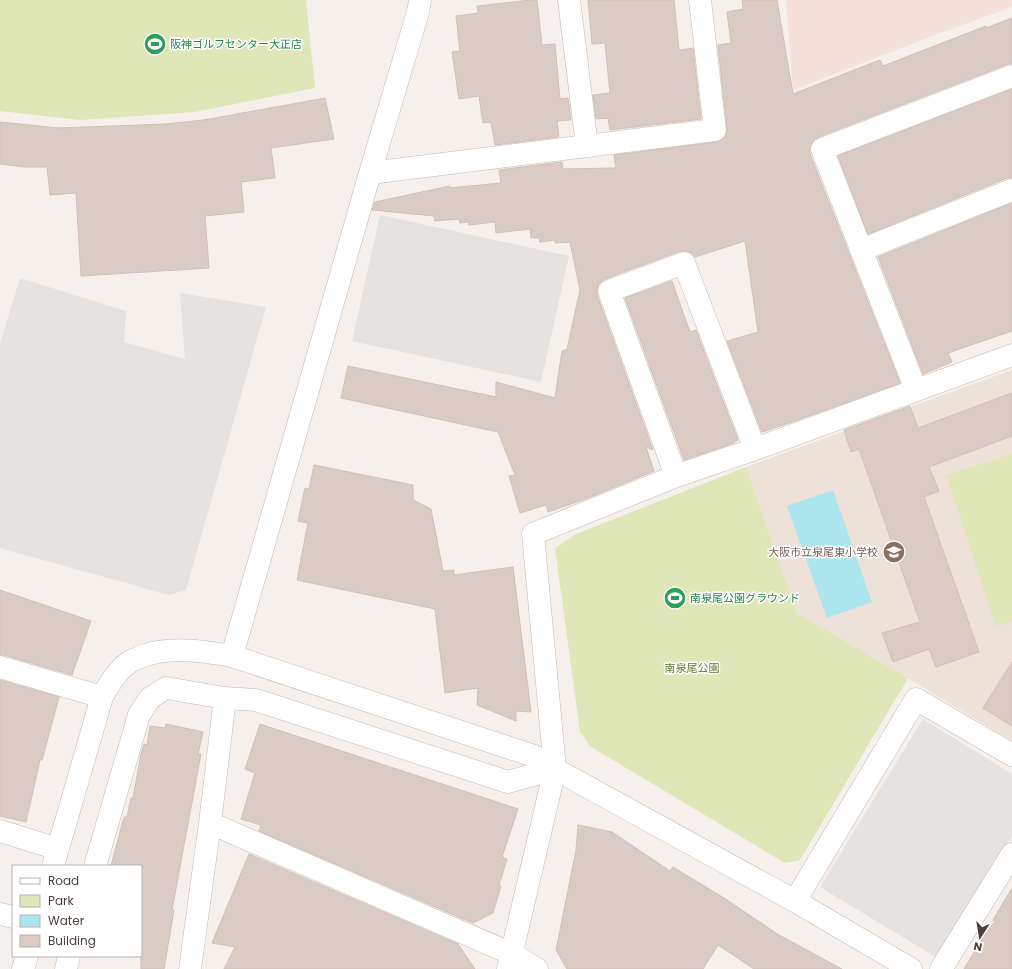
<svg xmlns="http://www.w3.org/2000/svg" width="1012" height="969" font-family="Poppins,'Noto Sans JP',sans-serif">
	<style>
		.commercial { fill: #f5e2da }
		.education { fill: #eee1d7 }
		.green { fill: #dfe7b8 }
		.parking { fill: #e5e2e0 }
		.water { fill: #ade5ee }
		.building { fill: #daccc5; stroke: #d1bfb6 }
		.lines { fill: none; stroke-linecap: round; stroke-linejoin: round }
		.minor-casing { stroke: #c4b9b2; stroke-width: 23 }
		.minor { stroke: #fff; stroke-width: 22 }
		.labels { text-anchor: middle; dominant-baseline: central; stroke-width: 3; stroke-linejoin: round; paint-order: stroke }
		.leisure-label { font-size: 11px; fill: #27864d; stroke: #fff; text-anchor: start }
		.education-label { font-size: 11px; fill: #785e54; stroke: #fff; text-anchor: end }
		.park-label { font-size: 11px; fill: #607b2e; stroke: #fff }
	</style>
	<rect width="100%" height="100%" fill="#f5f0ec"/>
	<path class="commercial" d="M786,0H1012V7L932,36L793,90Z"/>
	<path class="education" d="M1012,370V741L908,678L797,613L746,467Z"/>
	<path class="green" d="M0,0H306L315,88L195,112L81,120L0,111Z
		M1012,454V621L996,626L946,475Z
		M746,467L797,613L908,678L800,860L785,863L591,747L580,732L555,548L576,534Z"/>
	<path class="parking" d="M380,215L569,256L541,382L352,341Z
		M20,278L126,311L124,342L185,359L180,293L266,307L186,590L169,595L0,548V344Z
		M923,719L1012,774V836L937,958L820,887Z"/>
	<path class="water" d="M833,490L872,602L827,618L787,506Z"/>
	<path class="building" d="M530,0H537L542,45L555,44L560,99L568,98L571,120L557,121L559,137L495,145L491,122L483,123L479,96L459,99L452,52L460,51L456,16L478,13L477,6Z
		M588,0H674L679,50L693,48L701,119L610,130L608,118L596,119L593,95L610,93L605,43L592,44Z
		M742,0H777L793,94L880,60L883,66L986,26V28L1012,18V64H1008L818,137L813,141L810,147V154L900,383L795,421L762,432L727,341L758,332L745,241L695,257L692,253L686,251H680L605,279L599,283L597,289V295L653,450L646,447L654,471L588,498L548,512L546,505L520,513L509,476L515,475L498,432L341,398L348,366L496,397V382L555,398L562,351L567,349L580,290L570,242L555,243V240L540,242L539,238H531L530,229L496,233L495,222L469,225L468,222L460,223L459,219L435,221L434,216L372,210L375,202L450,186V188L501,183L499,170L562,162L563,169L616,168L614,155L717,142L722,140L726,135L727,129L718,45L731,43L727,12L743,9Z
		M1012,89V178H1007L868,234L838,156Z
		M325,98L334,139L271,148L275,178L241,182L244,212L205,216L209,268L81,276L76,193L50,195L47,167H24L0,164V122L59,128L165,124L204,120Z
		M1012,203V331L948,353L952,362L923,374L878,257Z
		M672,281L690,332L696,330L738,440L735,441L734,443L684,460L625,298Z
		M1012,393V436L929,467L939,491L924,497L979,652L936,667L929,649L893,662L882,633L920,622L859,449L851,452L844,430L910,406L918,428Z
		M314,465L413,485V500L431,509L443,571L454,570V575L513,567L531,712L516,711V721L477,705L478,688L445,693L435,609L297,580L308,523L298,521L305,488L309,489Z
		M0,590L91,621L72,675L4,655H0Z
		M1012,662V726L983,708Z
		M0,680L59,697L42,760H40L26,822L0,816Z
		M166,724L203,732L198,754H201L172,910H174L164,969H141V866H111L124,817H127L131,798H133L141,754L144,744L147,745L150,726L165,728Z
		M260,724L518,809L502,857L507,859L499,885L501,886L493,913L473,923L259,831L261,825L241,819L255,773L245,769Z
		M578,825L612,832L670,871L673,867L724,898L779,935L842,969H754L718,945L703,969H567L556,950L576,850Z
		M249,854L458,944L475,969H224L235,947L212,943Z
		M1012,888V969H964Z"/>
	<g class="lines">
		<g class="minor-casing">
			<path id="minor" d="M569,0L587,146
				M370,173L715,130L700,0
				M861,250L1012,190
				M916,390L822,149L1012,76
				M676,476L609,291L684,263L755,449
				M232,656L370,173L418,12L420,0
				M0,667L102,697
				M210,823L512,954L537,969
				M0,831L58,849
				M53,866L102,697C110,683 117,670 131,661C134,659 139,658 142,656C171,646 202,651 232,656L534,756L555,769L795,901L911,969
				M95,866L139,715L150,698L166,688L225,698L256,700L508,782L555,769
				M795,901L916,699L1012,755
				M0,914L13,917
				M23,969L27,956
				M66,969L69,956
				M190,969L210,823L225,698
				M508,969L555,769L533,534L676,476L755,449L1012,355
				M941,969L1012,854"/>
		</g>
		<use href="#minor" class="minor"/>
	</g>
	<defs>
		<g id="stadium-disc" transform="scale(1.15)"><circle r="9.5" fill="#2e9e5b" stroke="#fff"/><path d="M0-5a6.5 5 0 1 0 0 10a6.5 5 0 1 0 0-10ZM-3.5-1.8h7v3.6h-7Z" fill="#fff"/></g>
		<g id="school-disc" transform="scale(1.15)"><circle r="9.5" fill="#8d6e63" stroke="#fff"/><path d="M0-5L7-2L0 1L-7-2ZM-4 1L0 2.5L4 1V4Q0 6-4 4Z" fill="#fff"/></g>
	</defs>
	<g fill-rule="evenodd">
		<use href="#stadium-disc" x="155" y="44"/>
		<use href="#school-disc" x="894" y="552"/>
		<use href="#stadium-disc" x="675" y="598"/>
	</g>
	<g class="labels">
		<g class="leisure-label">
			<text x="170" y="44">阪神ゴルフセンター大正店</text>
			<text x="690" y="598">南泉尾公園グラウンド</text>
		</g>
		<g class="education-label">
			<text x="878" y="552">大阪市立泉尾東小学校</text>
		</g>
		<g class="park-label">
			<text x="692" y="668">南泉尾公園</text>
		</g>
	</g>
	<rect x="12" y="865" width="130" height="92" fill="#ffffff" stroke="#b7b2b0"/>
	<rect x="20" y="878" width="20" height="6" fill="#ffffff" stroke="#b7b2b0"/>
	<text x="48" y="885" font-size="12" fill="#4a3f3a">Road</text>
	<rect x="20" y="895" width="20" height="12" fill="#dfe7b8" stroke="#b7b2b0"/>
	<text x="48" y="905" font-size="12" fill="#4a3f3a">Park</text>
	<rect x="20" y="915" width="20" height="12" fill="#ade5ee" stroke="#b7b2b0"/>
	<text x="48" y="925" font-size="12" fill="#4a3f3a">Water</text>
	<rect x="20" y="935" width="20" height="12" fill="#daccc5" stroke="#b7b2b0"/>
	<text x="48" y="945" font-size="12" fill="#4a3f3a">Building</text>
	<g transform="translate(980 937) rotate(192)" stroke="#ffffff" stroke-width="3" paint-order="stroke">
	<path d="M0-3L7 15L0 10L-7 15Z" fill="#4a3f3a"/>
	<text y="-6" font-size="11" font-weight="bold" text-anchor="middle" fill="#4a3f3a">N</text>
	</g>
</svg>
